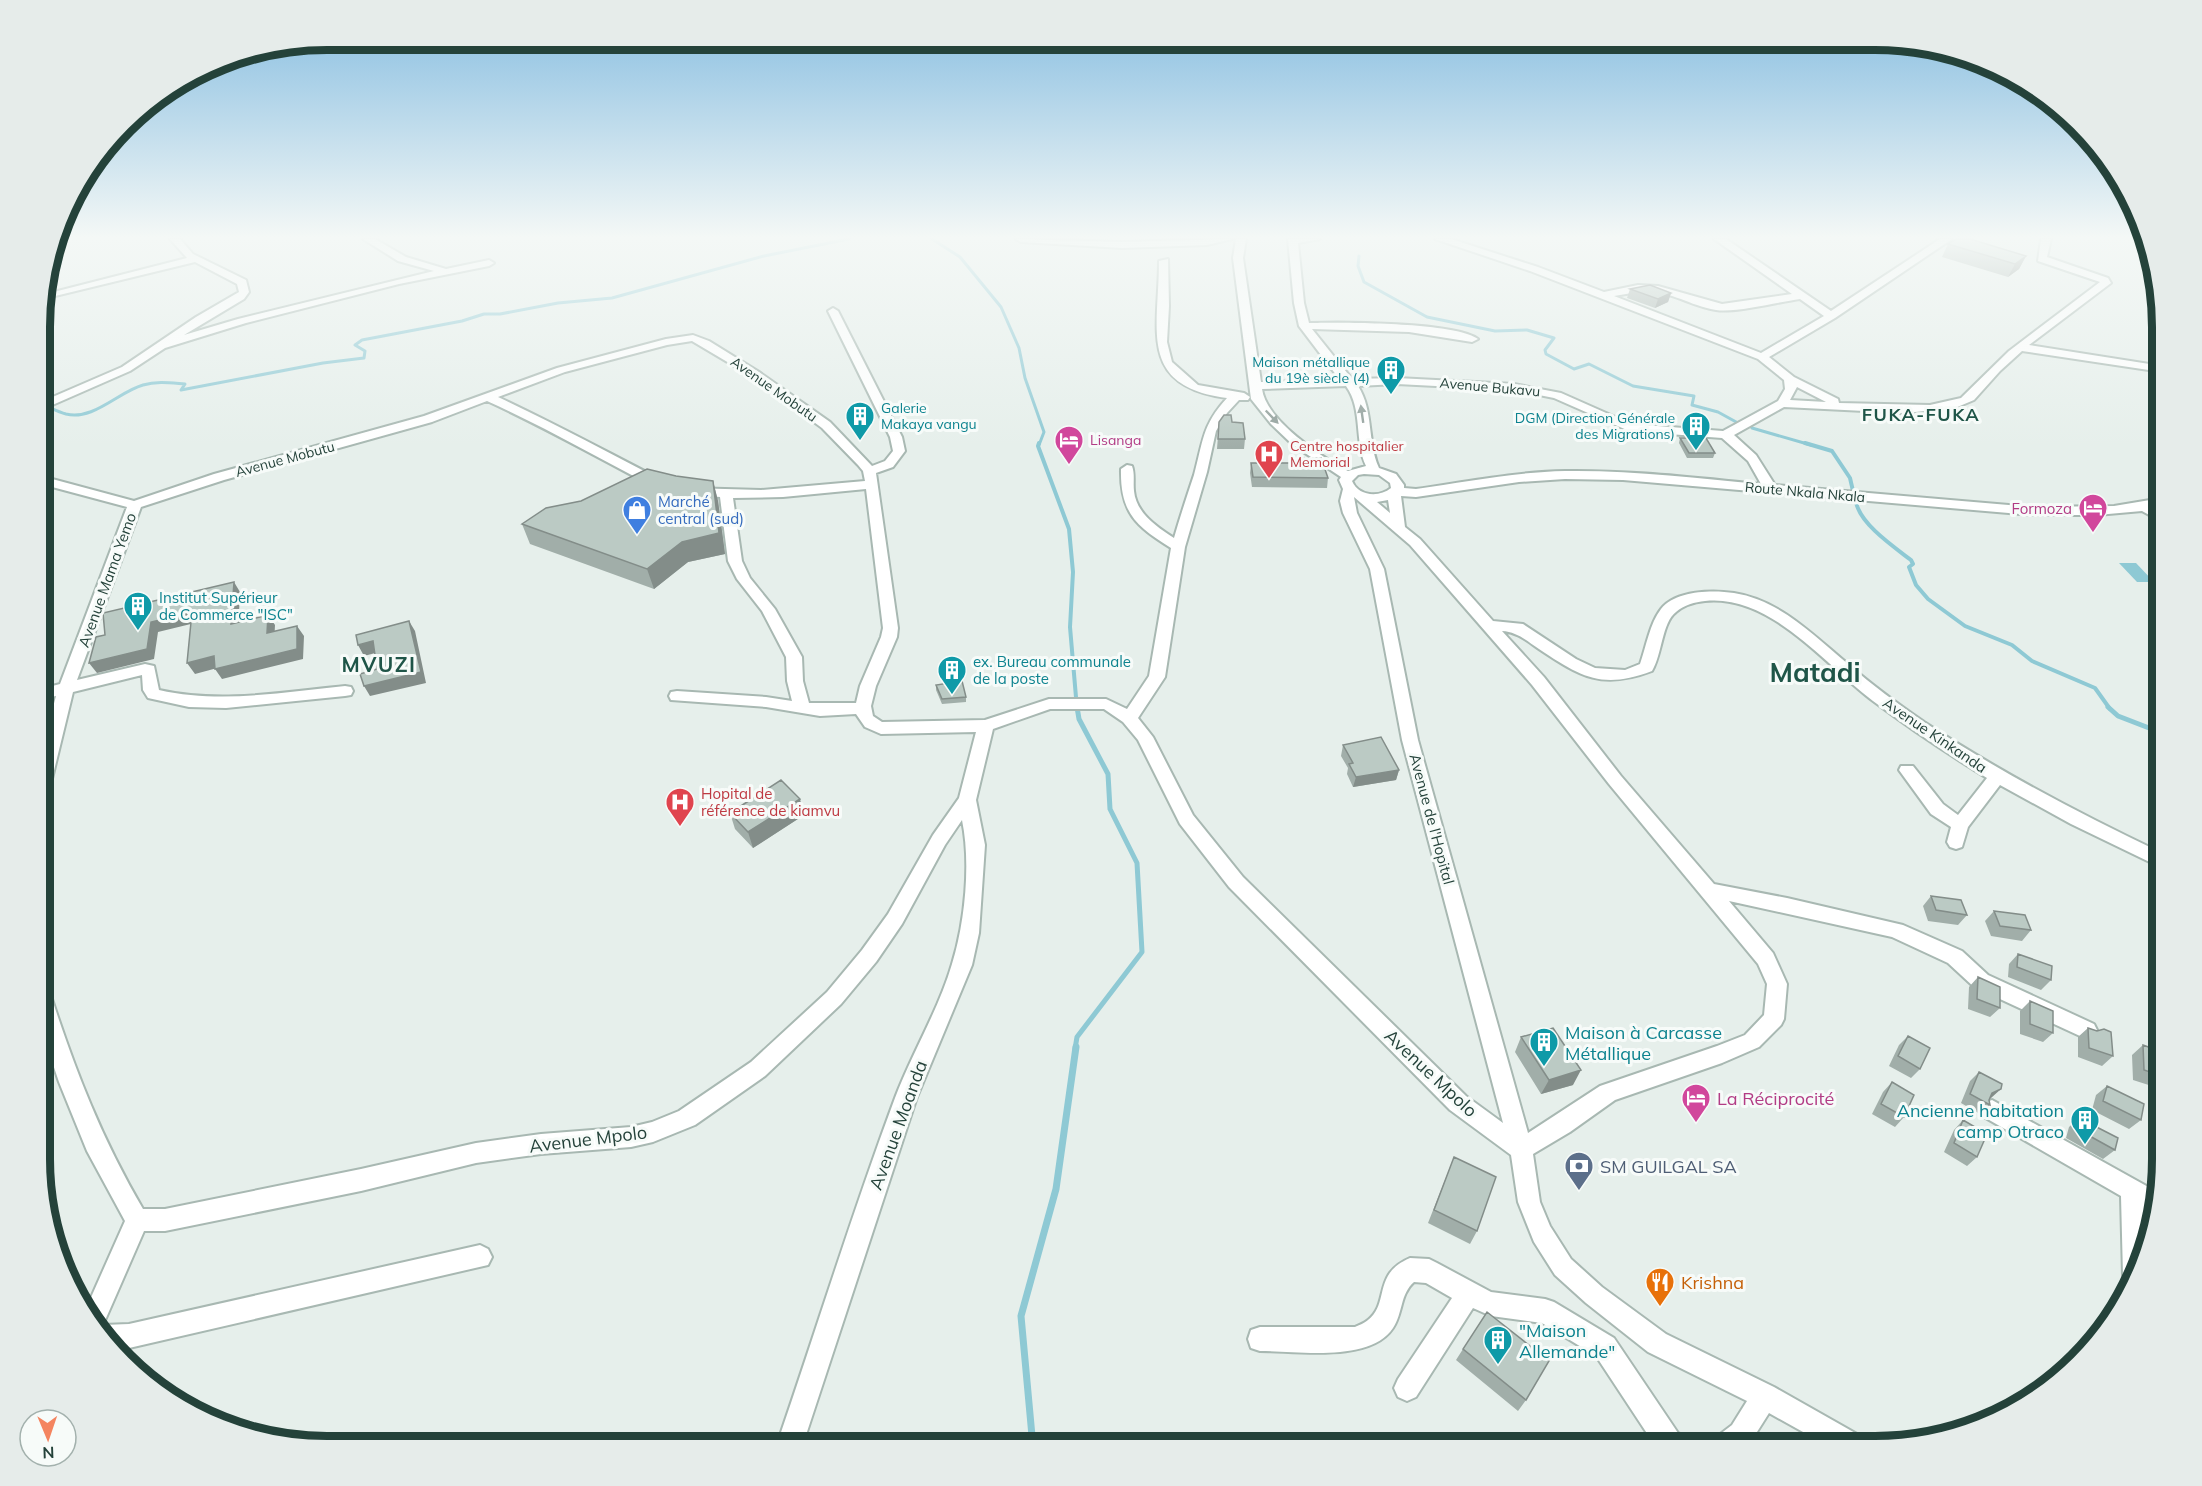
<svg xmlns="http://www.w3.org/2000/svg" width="2202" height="1486" font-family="Mulish,sans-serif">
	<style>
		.water { fill: #8ec9d4 }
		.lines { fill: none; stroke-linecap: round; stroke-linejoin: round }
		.stream-far3 { stroke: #8ec9d4; stroke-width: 3 }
		.stream-far2 { stroke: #8ec9d4; stroke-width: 4 }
		.stream-far1 { stroke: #8ec9d4; stroke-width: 5 }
		.stream { stroke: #8ec9d4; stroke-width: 7 }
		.street-casing { stroke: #a8b8b2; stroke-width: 4 }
		.street { fill: #fff; fill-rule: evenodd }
		.wall { fill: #a1aea9 }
		.shaded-wall { fill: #838d89 }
		.building { fill: #bbcac4; stroke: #838d89; stroke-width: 1.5 }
		.oneway { fill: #92a09c }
		.labels { text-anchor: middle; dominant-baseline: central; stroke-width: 6; stroke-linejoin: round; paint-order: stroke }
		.far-culture-label { font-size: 14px; fill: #0d838f; stroke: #f7fbf9; text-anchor: end }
		.far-street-label { font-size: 14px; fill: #24423a; stroke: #f7fbf9 }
		.far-hotel-label { font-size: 14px; fill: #b23c85; stroke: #f7fbf9; text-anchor: start }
		.far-health-label { font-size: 14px; fill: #be3a42; stroke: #f7fbf9; text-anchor: start }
		.shop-label { font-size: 15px; fill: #366cbe; stroke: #f7fbf9; text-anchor: start }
		.hotel-label { font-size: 15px; fill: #b23c85; stroke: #f7fbf9; text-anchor: end }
		.street-label { font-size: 15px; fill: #24423a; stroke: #f7fbf9 }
		.culture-label { font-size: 15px; fill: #0d838f; stroke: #f7fbf9; text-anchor: start }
		.health-label { font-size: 15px; fill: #be3a42; stroke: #f7fbf9; text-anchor: start }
		.far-district-label { font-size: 18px; font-weight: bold; letter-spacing: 1.5px; fill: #1f5548; stroke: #f7fbf9 }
		.near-culture-label { font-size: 18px; fill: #0d838f; stroke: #f7fbf9; text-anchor: start }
		.near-street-label { font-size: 18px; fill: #24423a; stroke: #f7fbf9 }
		.near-hotel-label { font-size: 18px; fill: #b23c85; stroke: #f7fbf9; text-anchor: start }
		.near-service-label { font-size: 18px; fill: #4e5e75; stroke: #f7fbf9; text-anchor: start }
		.near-food-label { font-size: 18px; fill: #c56008; stroke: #f7fbf9; text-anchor: start }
		.district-label { font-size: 21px; font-weight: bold; letter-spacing: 1.5px; fill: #1f5548; stroke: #f7fbf9 }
		.town-label { font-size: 27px; font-weight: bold; fill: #1f5548; stroke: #f7fbf9 }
		.rim { fill: none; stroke: #24423a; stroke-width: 8 }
	</style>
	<rect width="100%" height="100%" fill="#e6efeb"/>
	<path class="water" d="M2119,563H2136L2154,582H2137Z"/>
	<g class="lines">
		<path class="stream-far3" d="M932,239L960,257L1001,307L1019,348L1025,378L1044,432L1039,445
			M1359,256L1358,266L1364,282L1427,317L1495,331L1527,330L1554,338L1545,350L1546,354L1574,369L1589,364L1633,386L1694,396L1692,405L1718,412L1738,423
			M44,405C51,408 59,412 66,414C93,421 118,392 143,385C157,381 171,383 185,384L181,390L323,363L364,358L365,351L355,345L362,340L462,321L484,314H500L558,303L612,298L764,256L849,239
			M1752,428L1811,445"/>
		<path class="stream-far2" d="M1039,443L1038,446L1069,529L1073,572L1070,627L1077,709
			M1805,443L1832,451L1850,478L1853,491
			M1856,502C1860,524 1894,547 1911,560L1913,564L1909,567L1916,585L1928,599L1965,626L2012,645L2032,661L2095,688L2110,709"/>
		<path class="stream-far1" d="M2108,707L2118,716L2162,733
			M1075,1049L1077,1037L1142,952L1137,863L1110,809L1108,774L1079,719L1077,707"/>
		<path class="stream" d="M1033,1447L1021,1316L1056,1189L1076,1047"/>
		<g class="street-casing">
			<path id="street" d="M170,239H180L193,254L246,280L249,292L244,299L184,335L238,319L434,271L398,261L363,239H375L406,257L446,269L489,260L494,263L489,266L399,284L246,323L165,348L130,371L41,410V402L122,367L196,317L239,292L237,284L195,262L51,297L46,294L187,258Z
				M1016,239L1122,242L1232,239L1207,245L1122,248L1021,242Z
				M1236,239H1246L1243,258L1261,382L1340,380L1299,326L1294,303L1288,239H1320L1298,243L1304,303L1309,323C1340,322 1456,322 1478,339L1472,342L1409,332L1312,329L1352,379L1397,378L1514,384L1561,393L1631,424L1723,431L1778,401L1785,389L1784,380L1758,359L1530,271L1435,239H1451L1538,267L1604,292L1638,285L1658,286L1722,304L1792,294L1714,239H1726L1831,311L1940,239H1952L1835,318L1769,357L1794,377L1838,399L1839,403L1930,405L1961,398L2009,351L2100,282L2038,261L2041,239H2051L2047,257L2108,278L2111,283L2029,345L2162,366V372L2022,351L2000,371L1974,400L1955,408L1905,413L1784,407L1734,435L1756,455L1775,485L2032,507L2114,506L2162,498V506L2156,508L2162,512V522L2142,511L2097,515H2032L1623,480L1565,479L1519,482L1416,497L1401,496L1405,527L1420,539L1493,621L1523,624L1576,659L1595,668L1625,670L1640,664C1646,647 1650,623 1661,609C1676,590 1713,590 1734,593C1780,600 1814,636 1848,664C1872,685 1898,704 1924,722C2000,772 2080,814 2162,853V868L2071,824L2000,785L1968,827L1962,847L1956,849L1950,847L1947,842L1951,827L1931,814L1899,770L1901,766H1913L1943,804L1958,815L1987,778C1948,754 1910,729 1873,701C1825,665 1771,594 1705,601C1695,602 1684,605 1676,612C1662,622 1662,655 1652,671C1602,690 1581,677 1539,649C1526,640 1517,632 1502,631L1544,677L1621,776L1714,884L1787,898L1903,925L1962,951L1988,975L2094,1024L2097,1030L2094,1036L2087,1039L2080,1036L1974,987L1948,963L1892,937L1729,901L1773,953L1787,984L1784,1019L1781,1025L1759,1047L1722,1063L1615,1100L1570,1132L1533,1154L1540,1202L1550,1226L1571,1259L1602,1287L1666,1334L1774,1387L1864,1438L1868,1447H1830L1769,1413L1750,1443L1745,1447H1711L1715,1438L1732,1425L1747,1401L1648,1352L1586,1303L1555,1275L1534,1242L1518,1202L1511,1155L1450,1110L1229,887L1180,824L1138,740L1123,722L1104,709H1050L993,729L976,800L985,845L979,933L972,965L917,1097L802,1447H776C816,1331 852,1213 895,1098C912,1053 939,1009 952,964C965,922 971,863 962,820L945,845L902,924L876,962L841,1004L765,1076L695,1125L653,1142L631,1147L541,1154L476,1163L361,1191L165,1231H144L103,1325L129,1324L480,1245L488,1249L492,1257L488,1265L129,1348H117L85,1311L125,1221L87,1151L59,1082L41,1029V988L48,990L51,996C76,1073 102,1139 143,1209H165L361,1169L476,1143L541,1134L631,1127L652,1122L679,1111L751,1062L827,992L862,950L888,914L933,835L959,798L976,732L881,734L865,727L856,714L820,716L766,707L671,700L669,696L671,692L677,691L766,697L792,701L787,681L786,657L762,611L737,579L728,561L720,497L689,494L687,491L689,488L761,490L865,481L863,471L858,465L822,428L751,376L692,341L667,345L565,372L498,397C554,423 607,452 662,480L663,483L662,486H652C597,457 544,427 487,401L432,422L224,480L141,507L77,680L145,664L154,666L159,690C221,704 283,692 345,686L351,687L353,691L351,695L345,696L226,708L189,707L148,698L143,690L142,675L73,692L50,787L47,791L41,793V752L56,696L41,699V689L60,684L127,507L41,484V476L134,501L214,474L424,416L557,368L666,339L693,335L709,341L759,372L830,422L872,466L885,461L893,451L890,437L828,311L833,308L838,311L902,437L905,451L893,467L876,473L898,628L897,637L876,686L871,706L873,716L882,722L985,720L1049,699H1106L1127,709L1149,676L1171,548C1136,526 1120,513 1121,469L1127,465L1132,466C1135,474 1133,482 1134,491C1136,513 1157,527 1174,538C1180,517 1187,496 1194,475C1203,442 1202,425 1227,398C1137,386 1159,330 1159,261L1168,259L1169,306L1167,342L1172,362L1198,385L1244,393L1250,397L1248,400H1239L1227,413L1216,431L1207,472L1185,547L1165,677L1138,718L1153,737L1193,815L1243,877L1466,1096L1503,1123L1402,740L1370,569L1343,513L1340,501L1343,489L1339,480L1341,477L1293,445L1271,424L1251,399L1233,258ZM1638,292C1673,290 1686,305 1716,310C1736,313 1778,302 1800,299L1824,316L1761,353L1614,296ZM1397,384L1514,390L1554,398L1629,431L1722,438L1748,461L1761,484C1696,478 1631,470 1565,471C1515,472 1465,482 1416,489L1404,488V485L1396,474L1379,468C1367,442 1374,411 1358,386ZM1346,386C1363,409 1354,441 1366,466L1348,471C1321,457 1266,420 1262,389ZM1797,387L1826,402L1790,400ZM1364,474L1379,475L1390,483L1391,488C1379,498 1358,496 1352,481L1358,475ZM866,489L883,628L881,637L860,686L856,703H809L803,681L802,657L775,609L750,578L742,561L733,498L783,497ZM1354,497L1410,545L1532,685L1609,784L1758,964L1767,984L1764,1015L1745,1035L1717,1046L1600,1086L1528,1133L1418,740L1384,569L1357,513ZM1388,500L1390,513L1377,502Z
				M1992,1100L2159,1193L2155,1214L2144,1209L2146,1255L2130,1285L2127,1283L2123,1275L2121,1196L1984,1117L1981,1110L1984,1103Z
				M1410,1258L1429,1259L1437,1263L1491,1292L1545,1299L1554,1302L1614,1338L1678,1433L1689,1438L1693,1447H1656L1596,1356L1542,1323L1491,1316L1473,1308L1416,1397L1407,1401L1398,1397L1394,1388L1398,1379L1452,1298L1426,1283L1414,1282C1400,1294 1403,1313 1393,1328C1370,1363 1297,1351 1260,1351L1251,1348L1248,1339L1251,1330L1260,1327H1355C1359,1325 1365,1323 1368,1320C1390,1303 1372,1274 1410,1258Z"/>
		</g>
		<use href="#street" class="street"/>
	</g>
	<path class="wall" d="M1948,244L2026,256L2019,269L2008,277L1942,257Z
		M1630,289L1671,293L1668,302L1655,308L1627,298Z
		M1219,422H1232L1245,439L1244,449H1217Z
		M1680,438L1715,453L1713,458H1687L1679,443Z
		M1302,458L1328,478L1327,488L1252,487L1250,473L1251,463H1301Z
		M676,476L713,481L718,501L725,554L688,562L654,589L530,544L522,524Z
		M936,685L966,697V702L942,704L936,690Z
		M1343,745L1399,770L1396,780L1353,787L1347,774L1348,768L1341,756Z
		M730,813L804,815L753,848L735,829Z
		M1931,896L1967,915L1958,925L1928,921L1923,906Z
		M1994,911L2031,930L2022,941L1991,936L1985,921Z
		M2018,954L2051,980L2041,990L2008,977L2009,964Z
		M1978,977L2000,1008L1990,1017L1968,1009L1969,987Z
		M2030,1001L2053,1033L2043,1042L2020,1034V1011Z
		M2088,1028L2097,1031L2113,1056L2102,1066L2078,1057V1037Z
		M1908,1036L1920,1069L1911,1078L1889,1066L1899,1045Z
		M1521,1037L1573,1085L1541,1094L1515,1052Z
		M2143,1045L2162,1052V1084L2158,1088L2133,1080L2132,1055Z
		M1979,1072L1991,1098L1989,1100L1990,1105L1980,1114L1961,1103L1970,1081Z
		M1892,1082L1904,1117L1895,1127L1872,1114L1883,1092Z
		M2107,1086L2141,1120L2129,1129L2092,1110L2096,1095Z
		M2079,1118L2115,1150L2103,1159L2066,1138L2069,1127Z
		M1963,1120L1977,1157L1967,1166L1944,1152L1954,1130Z
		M1454,1157L1477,1231L1470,1244L1428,1223Z
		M1463,1349L1526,1400L1518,1411L1456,1360Z"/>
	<path class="shaded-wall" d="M2026,256L2019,269L2008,277L2015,264Z
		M1671,293L1668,302L1655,308L1658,299Z
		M713,481L718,501L725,554L688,562L654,589L647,569Z
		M234,582L240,592L238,634L231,624Z
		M192,612L199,622L158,632L154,659L97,673L89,663L151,622Z
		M268,615L275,625L274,643L267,633Z
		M409,621L415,631L426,683L370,696L364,686L421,672Z
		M297,626L304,636L303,659L222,679L215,669Z
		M373,641L379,652L364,656L358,645Z
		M214,656L221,667L195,674L187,663Z
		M1399,770L1396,780L1353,787L1356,777Z
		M800,799L804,815L753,848L748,832Z
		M1581,1070L1573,1085L1541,1094L1549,1080Z
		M2001,1089L1991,1098L1982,1102L1992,1093Z"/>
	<path class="building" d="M1956,239H1970L2026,256L2015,264L1948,244Z
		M1650,285L1671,293L1658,299L1630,289Z
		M1224,415H1231L1232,422L1243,423L1245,439H1218L1219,422Z
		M1680,438H1706L1715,453H1689Z
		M1302,458H1321L1328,478L1253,477L1251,463H1303Z
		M647,469L676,476L713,481L719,533L682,542L647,569L522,524L546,508L581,501Z
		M234,582L231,624L268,615L267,633L297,626V649L215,669L214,656L187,663L192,612L151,622L147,649L89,663L96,637L105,635L103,613Z
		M409,621L421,672L364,686L360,674L377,669L373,641L358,645L356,635Z
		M962,681L966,697L942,699L936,685Z
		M1381,737L1399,770L1356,777L1349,764L1353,763L1343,745Z
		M781,780L800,799L748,832L730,813Z
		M1931,896L1961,900L1967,915L1936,910Z
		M1994,911L2025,915L2031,930L2000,926Z
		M2018,954L2052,966L2051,980L2017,967Z
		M1978,977L2000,987V1008L1977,999Z
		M2030,1001L2053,1011V1033L2030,1024Z
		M1553,1028L1581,1070L1549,1080L1521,1037Z
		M2088,1028L2097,1031L2104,1029L2111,1032L2113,1056L2089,1048Z
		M1908,1036L1930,1048L1920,1069L1898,1056Z
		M2143,1045L2162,1052V1076L2144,1070Z
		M1979,1072L2002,1084L2001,1089L1992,1093L1989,1100L1990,1105L1970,1094Z
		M1892,1082L1914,1095L1904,1117L1881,1104Z
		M2107,1086L2144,1104L2141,1120L2103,1101Z
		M2079,1118L2118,1138L2115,1150L2077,1129Z
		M1963,1120L1987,1134L1977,1157L1954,1143Z
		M1454,1157L1496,1177L1477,1231L1434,1210Z
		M1487,1312L1549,1361L1526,1400L1463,1349Z"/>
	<defs><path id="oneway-solid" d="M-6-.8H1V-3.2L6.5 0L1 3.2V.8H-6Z" transform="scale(1.5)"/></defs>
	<g class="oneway">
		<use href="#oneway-solid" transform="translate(1362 414) rotate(-98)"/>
		<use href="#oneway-solid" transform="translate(1272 417) rotate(46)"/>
	</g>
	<linearGradient id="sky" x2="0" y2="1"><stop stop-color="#84bce0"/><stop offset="0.53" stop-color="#f4f8f6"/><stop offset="1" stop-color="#f4f8f6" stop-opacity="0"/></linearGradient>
	<rect width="2202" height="447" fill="url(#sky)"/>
	<defs>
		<g id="building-pin" transform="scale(1.5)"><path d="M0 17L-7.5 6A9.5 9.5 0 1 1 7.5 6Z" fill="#0f9aa8" stroke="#f7fbf9"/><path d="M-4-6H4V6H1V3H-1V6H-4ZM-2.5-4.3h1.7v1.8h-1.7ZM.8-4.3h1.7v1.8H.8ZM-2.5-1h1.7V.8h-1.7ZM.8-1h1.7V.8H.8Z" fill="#fff"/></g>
		<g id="hotel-pin" transform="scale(1.5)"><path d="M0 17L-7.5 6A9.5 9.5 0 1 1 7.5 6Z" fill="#d1479c" stroke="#f7fbf9"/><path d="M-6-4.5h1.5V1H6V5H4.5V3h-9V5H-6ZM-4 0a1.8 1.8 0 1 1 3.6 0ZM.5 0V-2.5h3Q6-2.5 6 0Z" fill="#fff"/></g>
		<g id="hospital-pin" transform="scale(1.5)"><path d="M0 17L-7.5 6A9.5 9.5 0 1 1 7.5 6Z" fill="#e0444e" stroke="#f7fbf9"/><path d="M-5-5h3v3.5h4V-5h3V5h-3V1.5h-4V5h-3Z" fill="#fff"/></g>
		<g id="shop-pin" transform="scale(1.5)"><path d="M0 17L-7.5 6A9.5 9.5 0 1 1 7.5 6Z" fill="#3f7fe0" stroke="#f7fbf9"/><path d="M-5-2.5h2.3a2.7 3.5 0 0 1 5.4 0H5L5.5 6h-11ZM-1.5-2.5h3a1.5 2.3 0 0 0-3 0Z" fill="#fff"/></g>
		<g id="bank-pin" transform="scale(1.5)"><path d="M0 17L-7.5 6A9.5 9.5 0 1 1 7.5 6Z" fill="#5c6f8a" stroke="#f7fbf9"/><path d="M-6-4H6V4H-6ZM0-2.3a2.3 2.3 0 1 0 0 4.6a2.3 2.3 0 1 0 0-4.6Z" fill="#fff"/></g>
		<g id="restaurant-pin" transform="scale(1.5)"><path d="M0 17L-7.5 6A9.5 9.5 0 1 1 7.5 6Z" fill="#e8710a" stroke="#f7fbf9"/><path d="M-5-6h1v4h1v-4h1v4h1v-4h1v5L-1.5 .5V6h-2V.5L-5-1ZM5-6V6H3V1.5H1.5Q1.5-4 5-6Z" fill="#fff"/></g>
	</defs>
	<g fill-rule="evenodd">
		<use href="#building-pin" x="1391" y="370"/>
		<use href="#building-pin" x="860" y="416"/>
		<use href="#building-pin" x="1696" y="426"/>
		<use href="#hotel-pin" x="1069" y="440"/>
		<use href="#hospital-pin" x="1269" y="454"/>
		<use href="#hotel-pin" x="2093" y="508"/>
		<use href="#shop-pin" x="637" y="510"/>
		<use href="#building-pin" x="138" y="606"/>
		<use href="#building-pin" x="952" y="670"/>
		<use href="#hospital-pin" x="680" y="802"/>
		<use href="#building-pin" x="1544" y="1042"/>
		<use href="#hotel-pin" x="1696" y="1098"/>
		<use href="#building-pin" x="2085" y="1120"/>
		<use href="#bank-pin" x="1579" y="1166"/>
		<use href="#restaurant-pin" x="1660" y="1282"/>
		<use href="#building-pin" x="1498" y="1340"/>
	</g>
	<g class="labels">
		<g class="far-culture-label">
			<text x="1370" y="362">Maison métallique<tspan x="1370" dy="16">du 19è siècle (4)</tspan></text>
			<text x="881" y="408" text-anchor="start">Galerie<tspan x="881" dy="16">Makaya vangu</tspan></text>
			<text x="1675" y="418">DGM (Direction Générale<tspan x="1675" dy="16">des Migrations)</tspan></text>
		</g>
		<g class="far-street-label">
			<text transform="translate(1490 387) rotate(5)">Avenue Bukavu</text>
			<text transform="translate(774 389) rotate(35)">Avenue Mobutu</text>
			<text transform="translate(285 459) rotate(-15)">Avenue Mobutu</text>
			<text transform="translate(1805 492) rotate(5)">Route Nkala Nkala</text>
		</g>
		<g class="far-hotel-label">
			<text x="1090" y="440">Lisanga</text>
		</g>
		<g class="far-health-label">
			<text x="1290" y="446">Centre hospitalier<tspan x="1290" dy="16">Memorial</tspan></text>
		</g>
		<g class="shop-label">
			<text x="658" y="501">Marché<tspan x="658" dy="17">central (sud)</tspan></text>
		</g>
		<g class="hotel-label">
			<text x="2072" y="508">Formoza</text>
		</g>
		<g class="street-label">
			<text transform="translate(107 580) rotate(-70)">Avenue Mama Yemo</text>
			<text transform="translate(1935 735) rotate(34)">Avenue Kinkanda</text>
			<text transform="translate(1432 819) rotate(75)">Avenue de l'Hopital</text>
		</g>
		<g class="culture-label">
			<text x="159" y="597">Institut Supérieur<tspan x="159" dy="17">de Commerce "ISC"</tspan></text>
			<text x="973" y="661">ex. Bureau communale<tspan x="973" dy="17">de la poste</tspan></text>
		</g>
		<g class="health-label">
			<text x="701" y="793">Hopital de<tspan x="701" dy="17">référence de kiamvu</tspan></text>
		</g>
		<g class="far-district-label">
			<text x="1921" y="414">FUKA-FUKA</text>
		</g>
		<g class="near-culture-label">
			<text x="1565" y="1032">Maison à Carcasse<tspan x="1565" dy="21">Métallique</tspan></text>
			<text x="2064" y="1110" text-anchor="end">Ancienne habitation<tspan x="2064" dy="21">camp Otraco</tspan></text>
			<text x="1519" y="1330">"Maison<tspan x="1519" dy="21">Allemande"</tspan></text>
		</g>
		<g class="near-street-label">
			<text transform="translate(1431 1073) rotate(43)">Avenue Mpolo</text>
			<text transform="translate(898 1125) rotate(-70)">Avenue Moanda</text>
			<text transform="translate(588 1139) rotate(-7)">Avenue Mpolo</text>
		</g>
		<g class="near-hotel-label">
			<text x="1717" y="1098">La Réciprocité</text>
		</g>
		<g class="near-service-label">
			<text x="1600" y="1166">SM GUILGAL SA</text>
		</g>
		<g class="near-food-label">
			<text x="1681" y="1282">Krishna</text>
		</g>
		<g class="district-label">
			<text x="379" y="664">MVUZI</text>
		</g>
		<g class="town-label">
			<text x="1815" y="672">Matadi</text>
		</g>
	</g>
	<path d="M0 0H2202V1486H0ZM327 50H1875A277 277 0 0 1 2152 327V1159A277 277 0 0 1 1875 1436H327A277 277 0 0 1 50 1159V327A277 277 0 0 1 327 50Z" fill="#e6ecea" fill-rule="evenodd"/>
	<path class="rim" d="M327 50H1875A277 277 0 0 1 2152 327V1159A277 277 0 0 1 1875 1436H327A277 277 0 0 1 50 1159V327A277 277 0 0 1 327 50Z"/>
	<g transform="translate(48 1438) rotate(178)"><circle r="28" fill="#f7fbf9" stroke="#a3b1ad" stroke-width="1.5"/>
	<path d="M0-4.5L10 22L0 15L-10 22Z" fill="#f4845f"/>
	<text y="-9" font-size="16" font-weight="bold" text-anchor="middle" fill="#24423a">N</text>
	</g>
</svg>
